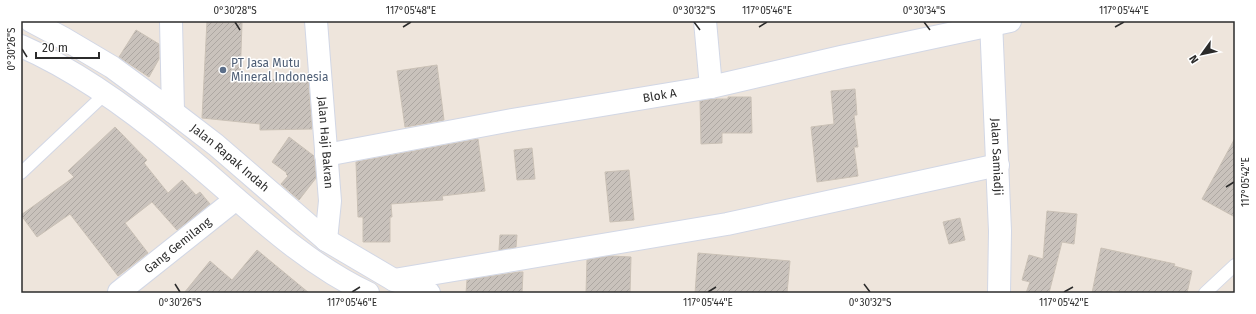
<svg xmlns="http://www.w3.org/2000/svg" width="1256" height="314" font-family="'Fira Sans',sans-serif">
	<style>
		.building { fill: url(#building-hatch); stroke: #cac1b6 }
		.lines { fill: none; stroke-linecap: round; stroke-linejoin: round }
		.lane-casing { stroke: #d2d7e5; stroke-width: 14 }
		.street-casing { stroke: #d2d7e5; stroke-width: 24 }
		.secondary-casing { stroke: #d2d7e5; stroke-width: 24 }
		.lane { stroke: #fff; stroke-width: 12 }
		.street { stroke: #fff; stroke-width: 22 }
		.secondary { stroke: #fff; stroke-width: 22 }
		.ticks { fill: none; stroke: #2b2b2b; stroke-width: 1.5 }
		.service-dot { fill: #5c6f8a; stroke: #fff; stroke-width: 1.5 }
		.labels { text-anchor: middle; dominant-baseline: central; stroke-width: 3; stroke-linejoin: round; paint-order: stroke }
		.service-label { font-size: 12px; fill: #4e5e75; stroke: #fff; text-anchor: start }
		.street-label { font-size: 12px; fill: #2b2b2b; stroke: #fff }
		.neatline { fill: none; stroke: #2b2b2b; stroke-width: 1.5 }
		.ticks-label { font-size: 10px; text-anchor: middle; fill: #2b2b2b }
	</style>
	<defs>
		<pattern id="building-hatch" width="6" height="6" patternUnits="userSpaceOnUse"><rect width="6" height="6" fill="#c9c2bc"/><path d="M-1 1l2-2M0 6l6-6M5 7l2-2" fill="none" stroke="#ada7a2"/></pattern>
	</defs>
	<rect width="100%" height="100%" fill="#eee5dc"/>
	<path class="building" d="M207,21L242,23L240,80L308,79L312,129L260,130V124L202,118Z
		M136,30L159,44V59L149,77L119,57Z
		M437,65L444,120L405,127L397,71Z
		M855,89L857,115H854L858,147H854L858,176L817,182L811,127L834,124L831,91Z
		M728,97H751L752,133H722V143L701,144L700,101L714,99H728Z
		M115,127L147,160L144,163L168,193L182,180L196,195L200,192L210,204L177,230L152,202L125,223L148,253L118,276L70,214L37,237L21,215L74,177L68,171Z
		M289,137L314,156V158L316,178L299,200L281,184L288,176L286,174L287,173L272,162Z
		M1235,138V217L1202,199Z
		M478,139L485,191L442,196L443,200L391,204L392,217H390V242H363V217H358L356,162Z
		M532,148L535,179L517,180L514,150Z
		M629,170L634,220L610,222L605,172Z
		M1047,211L1077,214L1074,244L1062,242L1049,293H1026L1030,282L1022,280L1029,255L1043,259Z
		M960,218L965,240L949,244L943,222Z
		M500,235H517L516,247L499,250Z
		M1101,248L1175,264L1174,266L1192,271L1187,293H1127L1112,290V293H1092Z
		M257,250L309,293H184L210,261L232,280Z
		M698,253L790,261L787,293H695Z
		M611,256L631,257L630,293H586L587,260Z
		M519,272H523L522,293H466L467,280Z"/>
	<g class="lines">
		<g class="lane-casing">
			<path id="lane" d="M21,173L106,93
				M1205,293L1235,265"/>
		</g>
		<g class="street-casing">
			<g id="street">
				<path d="M171,21L173,112"/>
				<path id="s1" d="M316,21L330,201L326,240"/>
				<path d="M705,21L711,87"/>
				<path id="s2" d="M991,21L1000,231L999,293"/>
				<path id="s3" d="M326,155L512,120L711,87L841,57L1010,21"/>
				<path d="M394,280L727,224L998,165"/>
				<path id="s4" d="M119,292L236,199"/>
			</g>
		</g>
		<g class="secondary-casing">
			<g id="secondary">
				<path id="s5" d="M31,21L63,38L112,67L173,112L216,145L326,240L394,280L429,293"/>
				<path d="M21,46C78,71 130,109 178,149C240,199 296,259 368,293"/>
			</g>
		</g>
		<use href="#lane" class="lane"/>
		<use href="#street" class="street"/>
		<use href="#secondary" class="secondary"/>
	</g>
	<path class="ticks" d="M235,22L240,30M694,22L700,30M924,22L930,30M403,27L411,22M759,27L767,22M1115,27L1124,22M22,49L27,57M1226,187L1234,182M175,284L180,292M864,284L870,292M352,292L360,287M708,292L716,287M1064,292L1073,287"/>
	<circle class="service-dot" cx="223" cy="70" r="4"/>
	<g class="labels">
		<g class="service-label">
			<text x="231" y="63">PT Jasa Mutu<tspan x="231" dy="14">Mineral Indonesia</tspan></text>
		</g>
		<g class="street-label">
			<text stroke="none"><textPath href="#s3" startOffset="339">Blok A</textPath></text>
			<text stroke="none"><textPath href="#s1" startOffset="122">Jalan Haji Bakran</textPath></text>
			<text stroke="none"><textPath href="#s2" startOffset="136">Jalan Samiadji</textPath></text>
			<text stroke="none"><textPath href="#s5" startOffset="242">Jalan Rapak Indah</textPath></text>
			<text stroke="none"><textPath href="#s4" startOffset="75">Gang Gemilang</textPath></text>
		</g>
	</g>
	<rect width="1256" height="314" fill="none" stroke="#ffffff" stroke-width="44"/>
	<g transform="translate(1202 54) rotate(237)" stroke="#ffffff" stroke-width="3" paint-order="stroke">
	<path d="M0-3L7 15L0 10L-7 15Z" fill="#2b2b2b"/>
	<text y="-6" font-size="11" font-weight="bold" text-anchor="middle" fill="#2b2b2b">N</text>
	</g>
	<path d="M36 52v6h63v-6" fill="none" stroke="#2b2b2b" stroke-width="2"/>
	<text x="42" y="52" font-size="12" fill="#2b2b2b" stroke="#ffffff" stroke-width="3" paint-order="stroke">20 m</text>
	<rect x="22" y="22" width="1212" height="270" class="neatline"/>
	<g class="ticks-label">
		<text x="235" y="14">0°30'28"S</text>
		<text x="411" y="14">117°05'48"E</text>
		<text x="694" y="14">0°30'32"S</text>
		<text x="767" y="14">117°05'46"E</text>
		<text x="924" y="14">0°30'34"S</text>
		<text x="1124" y="14">117°05'44"E</text>
		<text transform="translate(11 49) rotate(-90)" y="4">0°30'26"S</text>
		<text transform="translate(1245 182) rotate(-90)" y="4">117°05'42"E</text>
		<text x="180" y="306">0°30'26"S</text>
		<text x="352" y="306">117°05'46"E</text>
		<text x="708" y="306">117°05'44"E</text>
		<text x="870" y="306">0°30'32"S</text>
		<text x="1064" y="306">117°05'42"E</text>
	</g>
</svg>
